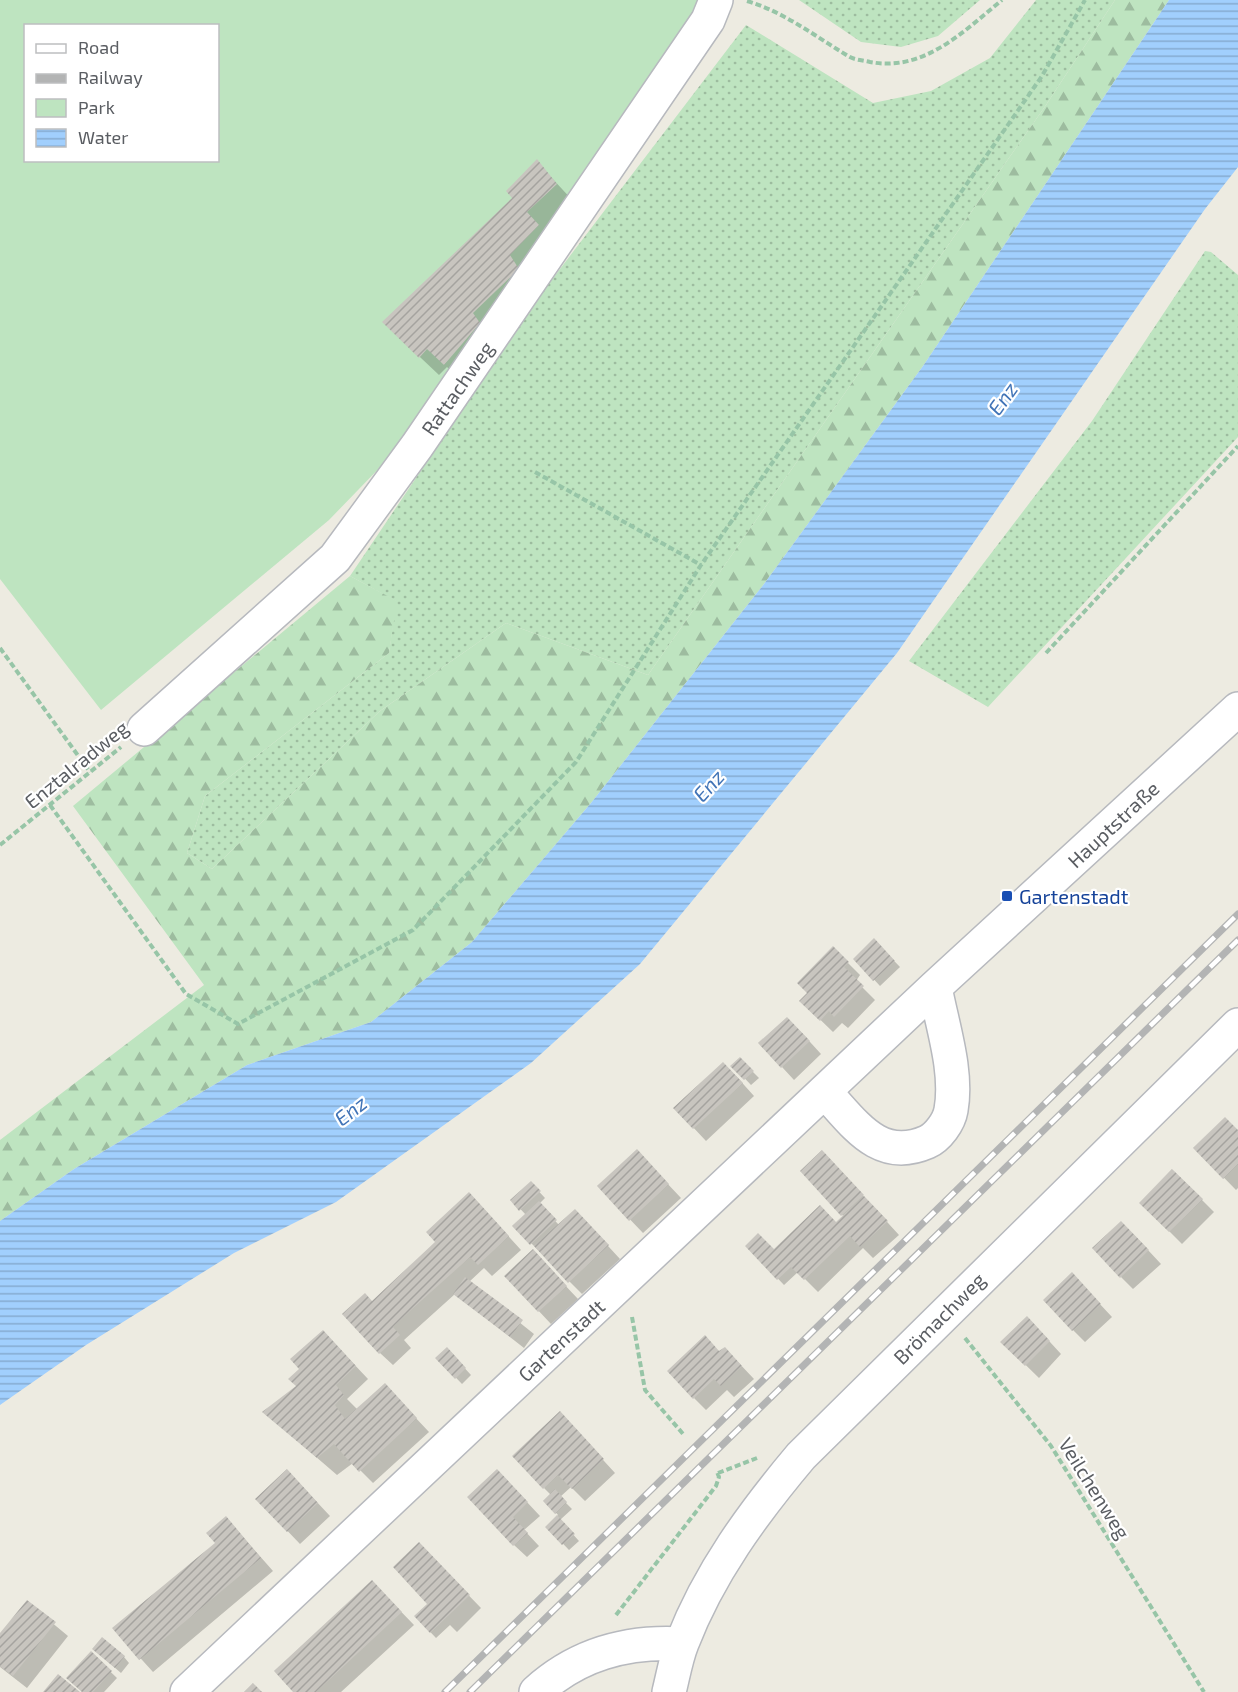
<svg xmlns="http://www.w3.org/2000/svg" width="1238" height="1692" font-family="'Exo 2',sans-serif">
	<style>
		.grass { fill: url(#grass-dots) }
		.forest { fill: url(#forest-firs) }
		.park { fill: #bee4c0; fill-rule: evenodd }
		.water { fill: url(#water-rules) }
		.shadow { fill: #0003 }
		.building { fill: url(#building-hatch) }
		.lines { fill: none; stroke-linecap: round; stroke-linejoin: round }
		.minor-casing { stroke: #b7b9be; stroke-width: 36 }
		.path { stroke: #97c5a7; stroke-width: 4; stroke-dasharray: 6 3; stroke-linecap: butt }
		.minor { stroke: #fff; stroke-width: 33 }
		.rail-casing { stroke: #b3b4b4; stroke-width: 7 }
		.rail { stroke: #fff; stroke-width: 4.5; stroke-dasharray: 14; stroke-linecap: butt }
		.transit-dot { fill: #1a4fb4; stroke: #fff; stroke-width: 2 }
		.labels { text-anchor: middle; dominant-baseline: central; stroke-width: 4.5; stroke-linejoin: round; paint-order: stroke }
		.street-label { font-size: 20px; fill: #5a5d62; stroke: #fff }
		.transit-label { font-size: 20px; fill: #164399; stroke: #fff; text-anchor: start }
		.water-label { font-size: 21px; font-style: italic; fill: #4174b7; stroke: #fff }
	</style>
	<defs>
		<pattern id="grass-dots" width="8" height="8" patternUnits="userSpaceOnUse" patternTransform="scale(1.5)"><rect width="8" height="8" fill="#bee4c0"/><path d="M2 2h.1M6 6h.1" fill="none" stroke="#9dbc9f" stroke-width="1.8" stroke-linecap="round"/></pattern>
		<pattern id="forest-firs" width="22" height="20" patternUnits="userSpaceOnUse" patternTransform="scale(1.5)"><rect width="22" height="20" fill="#bee4c0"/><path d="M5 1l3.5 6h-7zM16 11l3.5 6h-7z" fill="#9dbc9f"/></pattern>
		<pattern id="water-rules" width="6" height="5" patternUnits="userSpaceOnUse" patternTransform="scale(1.5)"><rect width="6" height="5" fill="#a1cffd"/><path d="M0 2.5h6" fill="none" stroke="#86abd0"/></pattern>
		<pattern id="building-hatch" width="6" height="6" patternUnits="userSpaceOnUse" patternTransform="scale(1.5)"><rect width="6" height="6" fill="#c8c5bf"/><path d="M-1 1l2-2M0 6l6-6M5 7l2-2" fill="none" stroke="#a5a39f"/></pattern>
	</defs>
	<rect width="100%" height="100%" fill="#edebe1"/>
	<path class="grass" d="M799,0H980L938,36L901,47L861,42Z
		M1036,0H1115L1046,105L648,675L506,623L380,711L212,869L187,853L205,796L389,653L396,601L350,576L531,307L746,25L873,103L931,91L990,58Z
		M1205,251L1211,252L1238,275V437L988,707L909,661L1092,421Z"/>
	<path class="forest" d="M1115,0H1169L923,366L764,584L591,803L472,942L371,1022L247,1065L74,1169L0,1221V1140L204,985L73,806L350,576L397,601L389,653L205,796L187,853L212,869L380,711L506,623L648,675L1046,105Z"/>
	<path class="park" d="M0,0H708L449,396L329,520L101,710L0,579ZM26,26H218V160H26Z"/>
	<path class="water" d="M1169,0H1238V167L1205,209L897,653L640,964L531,1063L336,1202L234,1253L86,1345L0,1405V1221L74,1169L247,1065L371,1022L472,942L591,803L764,584L923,366Z"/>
	<path class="shadow" d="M537,162L575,203L463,383L447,367L439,375L403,341L514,198Z
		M874,940L900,967L880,986L855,959Z
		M833,948L860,975L856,981L875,1000L848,1028L842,1023L833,1032L801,1001L809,993Z
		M800,1031L821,1054L794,1080L782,1067Z
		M740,1059L759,1078L751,1085L733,1066Z
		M736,1076L754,1096L706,1141L675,1108Z
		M1238,1132V1188L1236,1190L1195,1148Z
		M649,1164L681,1198L643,1233L599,1187Z
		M834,1164L899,1235L873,1258L863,1248L818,1292L798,1272L784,1285L747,1246L774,1251L837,1224L844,1217L802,1171Z
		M1173,1171L1214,1212L1182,1244L1141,1203Z
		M531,1183L545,1198L539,1204L559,1225L587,1223L620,1259L582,1294L514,1226L526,1215L512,1200Z
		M482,1207L521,1250L492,1276L484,1268L469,1282L534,1334L524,1348L455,1294L404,1340L411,1348L393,1365L380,1353L372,1302Z
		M1134,1235L1161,1264L1133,1289L1121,1277Z
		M545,1264L578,1299L551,1324L506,1276Z
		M1084,1287L1112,1317L1085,1342L1073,1330Z
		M1039,1330L1061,1354L1039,1378L1002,1342Z
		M335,1344L368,1379L347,1399L358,1410L397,1398L429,1432L373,1483L353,1463L337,1475L264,1412L297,1387Z
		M447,1349L471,1375L462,1384L437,1358Z
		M720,1352L737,1361L754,1379L734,1397L727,1390L706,1410L694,1398Z
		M572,1426L615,1473L585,1501L571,1487L560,1497L572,1509L560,1520L579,1541L569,1550L547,1527L558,1515L545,1501L551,1495L544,1488Z
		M300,1484L330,1516L300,1544L257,1499Z
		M510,1484L540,1516L524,1530L539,1546L527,1557L514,1545Z
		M226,1518L273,1571L153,1672L114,1629L217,1543Z
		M419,1544L481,1608L457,1632L450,1625L436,1638L416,1617L437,1616Z
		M384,1594L414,1625L341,1692H295Z
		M27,1602L68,1636L27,1688L0,1667V1636Z
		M91,1653L117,1678L104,1692H83Z
		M100,1655L124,1657L129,1663L121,1673Z"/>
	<path class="building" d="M537,159L557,184L527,212L539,225L510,255L519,269L473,313L480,323L444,365L427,349L419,358L382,322L512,198L506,191Z
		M874,938L895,961L873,981L853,959Z
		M833,946L849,962L844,967L864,986L834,1017L829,1011L820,1021L799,1001L807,993L797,983Z
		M787,1017L810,1041L781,1068L758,1043Z
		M740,1057L754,1071L744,1080L730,1066Z
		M723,1062L743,1083L693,1129L673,1108Z
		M1225,1117L1238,1130V1164L1223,1179L1193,1148Z
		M637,1149L669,1184L629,1221L597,1186Z
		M822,1150L864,1195L841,1216L800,1171Z
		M1172,1169L1203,1199L1169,1232L1139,1203Z
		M531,1181L541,1191L519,1211L510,1200Z
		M469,1192L509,1236L478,1265L470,1257L412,1309L393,1327L400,1335L379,1354L342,1314L365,1293L372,1301L435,1242L426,1232Z
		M864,1196L888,1221L860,1247L850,1236L804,1280L791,1267L777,1280L745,1246L758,1233L774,1249L820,1205L836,1222Z
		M539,1201L557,1220L530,1245L512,1226Z
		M575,1209L609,1245L568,1283L534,1246Z
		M1121,1221L1149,1250L1120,1278L1092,1248Z
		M533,1249L567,1286L538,1312L504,1276Z
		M1072,1272L1101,1304L1072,1331L1043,1300Z
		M465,1277L523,1320L510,1337L453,1294Z
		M1027,1316L1050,1341L1025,1366L1000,1342Z
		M323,1330L356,1366L336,1385L344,1395L335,1405L345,1419L385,1383L417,1418L359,1472L334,1444L317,1458L262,1412L296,1386L288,1379L299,1369L290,1359Z
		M705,1335L719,1351L725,1347L742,1366L721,1386L714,1379L693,1399L667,1371Z
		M447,1347L466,1368L455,1379L435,1358Z
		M560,1411L604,1459L572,1489L558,1475L543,1489L512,1456Z
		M287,1469L318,1503L287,1532L255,1499Z
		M497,1469L528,1502L513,1517L528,1533L513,1546L467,1497Z
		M555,1489L567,1502L555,1514L543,1501Z
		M557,1515L575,1534L562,1545L545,1527Z
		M226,1516L261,1558L139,1660L112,1628L215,1543L206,1533Z
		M419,1542L470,1595L430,1633L414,1616L427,1604L393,1567Z
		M372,1580L402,1612L316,1692H293L274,1671Z
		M27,1600L56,1622L13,1676L0,1666V1633Z
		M102,1637L125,1656L115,1668L92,1649Z
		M91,1651L112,1671L93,1692H82L66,1678Z
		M58,1674L80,1692H43Z
		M253,1683L262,1692H244Z"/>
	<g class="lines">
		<g class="minor-casing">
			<path id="minor" d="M144,729L335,558L417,446L708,20L716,0
				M825,1092C855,1124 879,1163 927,1142C938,1137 949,1122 951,1110C958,1071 942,1025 935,987
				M187,1692L935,987L1238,709
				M536,1692C578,1654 626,1641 681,1644
				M669,1692C673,1676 676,1658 682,1643C709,1573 753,1513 801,1456L1238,1025"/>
		</g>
		<path class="path" d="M747,1C784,12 815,36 848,56C854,60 862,60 870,62C924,72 963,32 1002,0
			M535,472L701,565
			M0,648L90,772
			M1046,653L1238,446
			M50,805L186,994L238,1024L413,930L576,762L701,565L1042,76L1085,0
			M0,845L121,747
			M632,1317L645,1390L684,1435
			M965,1338L1051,1446L1204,1692
			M718,1473L757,1458
			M616,1615L716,1486L719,1477L717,1472"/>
		<use href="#minor" class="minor"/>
		<g class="rail-casing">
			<path id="rail" d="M445,1692L1238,914
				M470,1692L1238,940"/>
		</g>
		<use href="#rail" class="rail"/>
	</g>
	<rect class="transit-dot" x="1001" y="890" width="12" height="12" rx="3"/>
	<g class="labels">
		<g class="street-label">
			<text transform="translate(457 388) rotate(-55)">Rattachweg</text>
			<text transform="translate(76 764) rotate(-39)">Enztalradweg</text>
			<text transform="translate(1113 824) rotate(-43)">Hauptstraße</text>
			<text transform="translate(939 1318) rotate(-45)">Brömachweg</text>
			<text transform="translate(561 1340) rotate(-43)">Gartenstadt</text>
			<text transform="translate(1095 1488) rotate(58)">Veilchenweg</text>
		</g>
		<g class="transit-label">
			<text x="1019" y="896">Gartenstadt</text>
		</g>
		<g class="water-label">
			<text transform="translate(1002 398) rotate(-54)">Enz</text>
			<text transform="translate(708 785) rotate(-48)">Enz</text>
			<text transform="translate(350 1110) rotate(-38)">Enz</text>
		</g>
	</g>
	<rect x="24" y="24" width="195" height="138" fill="#ffffff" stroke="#bdbec0" stroke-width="1.5"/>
	<rect x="36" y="44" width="30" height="9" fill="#ffffff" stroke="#bdbec0" stroke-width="1.5"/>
	<text x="78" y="54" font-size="18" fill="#5a5d62">Road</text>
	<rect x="36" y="74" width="30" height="9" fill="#b3b4b4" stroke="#bdbec0" stroke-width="1.5"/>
	<text x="78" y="84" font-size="18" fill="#5a5d62">Railway</text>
	<rect x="36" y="99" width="30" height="18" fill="#bee4c0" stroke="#bdbec0" stroke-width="1.5"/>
	<text x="78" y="114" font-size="18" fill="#5a5d62">Park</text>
	<rect x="36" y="129" width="30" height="18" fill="url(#water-rules)" stroke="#bdbec0" stroke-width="1.5"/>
	<text x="78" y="144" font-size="18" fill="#5a5d62">Water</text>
</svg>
